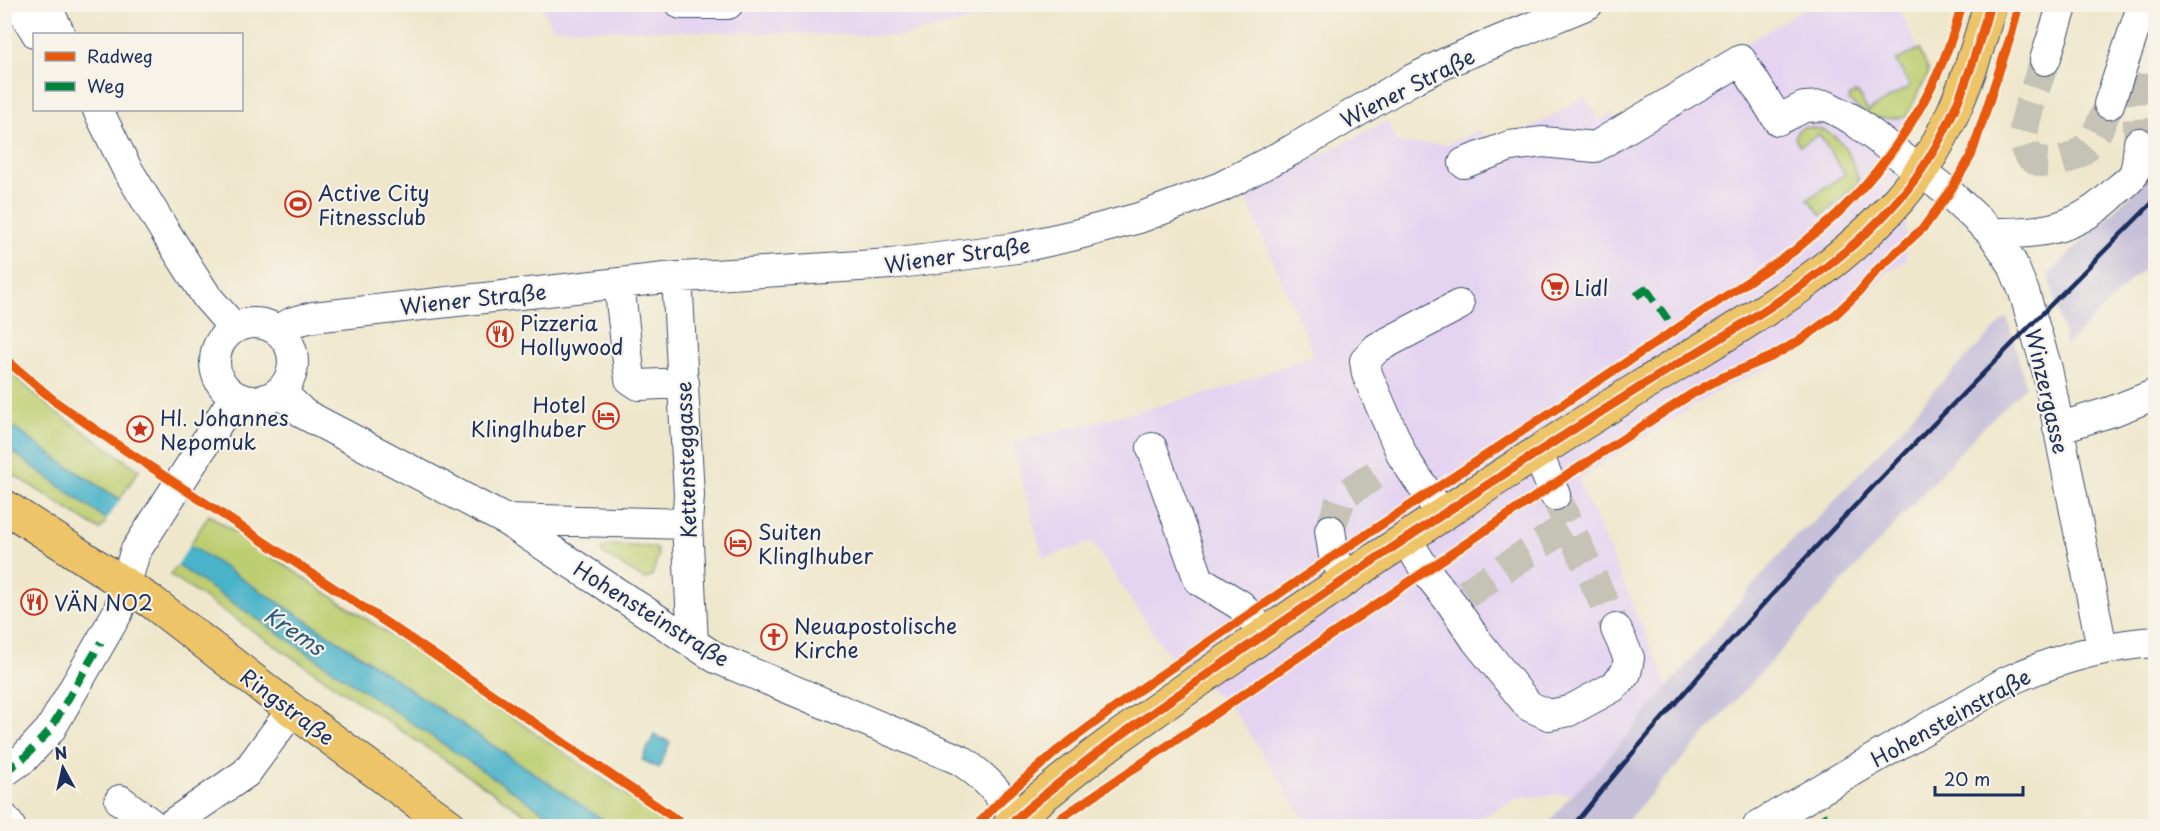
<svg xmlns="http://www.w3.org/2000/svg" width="2160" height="831" font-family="'Playpen Sans',sans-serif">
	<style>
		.built { fill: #e4d3f1 }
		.industrial { fill: #c6c0d9 }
		.green { fill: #bdce71; stroke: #6c7e68; stroke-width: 1.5 }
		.water { fill: #4ab3c9; stroke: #327194; stroke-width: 1.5 }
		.pier { fill: #efe7cc }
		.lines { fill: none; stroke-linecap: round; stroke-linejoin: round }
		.minor-tunnel { stroke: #c5c2b6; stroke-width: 30; stroke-dasharray: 30 15; stroke-linecap: butt }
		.minor-casing { stroke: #3b4b6e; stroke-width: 32 }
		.major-casing { stroke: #3b4b6e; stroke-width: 35 }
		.minor { stroke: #fff; stroke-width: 30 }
		.major { stroke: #eec469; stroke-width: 33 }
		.rail { stroke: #1b2f5e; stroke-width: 4.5 }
		.quiet { stroke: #00873e; stroke-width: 8; stroke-dasharray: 15 8; stroke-linecap: butt }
		.cycleway-casing { stroke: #f7f3e8; stroke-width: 13 }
		.cycleway { stroke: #e8590c; stroke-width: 9 }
		.labels { text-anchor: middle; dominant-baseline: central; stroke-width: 4.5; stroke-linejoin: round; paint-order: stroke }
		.street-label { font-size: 21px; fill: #1b2f5e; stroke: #f7f3e8 }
		.poi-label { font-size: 21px; fill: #1b2f5e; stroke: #f7f3e8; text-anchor: start }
		.water-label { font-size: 22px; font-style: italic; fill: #29577e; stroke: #f7f3e8 }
	</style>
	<rect width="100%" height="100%" fill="#f7f3e8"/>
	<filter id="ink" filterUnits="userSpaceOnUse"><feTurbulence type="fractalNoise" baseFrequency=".0167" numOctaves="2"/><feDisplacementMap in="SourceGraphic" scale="12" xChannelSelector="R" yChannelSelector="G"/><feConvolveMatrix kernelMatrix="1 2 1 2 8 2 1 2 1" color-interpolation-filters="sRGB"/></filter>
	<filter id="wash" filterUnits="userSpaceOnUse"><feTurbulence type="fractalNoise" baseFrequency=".008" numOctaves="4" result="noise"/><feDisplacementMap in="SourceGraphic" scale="24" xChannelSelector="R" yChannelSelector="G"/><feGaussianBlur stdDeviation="1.35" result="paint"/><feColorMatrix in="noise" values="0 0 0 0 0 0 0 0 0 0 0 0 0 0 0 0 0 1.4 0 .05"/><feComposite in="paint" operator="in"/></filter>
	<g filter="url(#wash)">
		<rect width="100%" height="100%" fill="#efe7cc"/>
		<path class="built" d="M541,5H1029L1026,7L903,36L552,28Z
			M1811,5H1897L1929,72L1906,117V260L1887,273L1865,297L1841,320L1806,346L1777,364L1724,387L1578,479L1668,686L1591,777L1573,793L1519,798L1475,820L1478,826H1309L1234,710L1167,653L1092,542L1043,558L1012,443L1217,391L1314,355L1244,194L1387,121L1398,144H1447L1481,130L1486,143L1525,131L1585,97L1599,121L1612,113L1616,120Z"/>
		<path class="industrial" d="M2155,171V261L2132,279L2066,346L2049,274Z
			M2007,317L2026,386L1981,429L1622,826H1546L1573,793L1591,777L1605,761L1796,535L1813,523L1901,429L1936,388Z"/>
		<path class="green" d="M1919,49L1929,72L1906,117C1878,120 1870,120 1849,101L1850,96L1857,92L1868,111L1910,86L1896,61Z
			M1804,127C1840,128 1851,152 1859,183L1822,216L1808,199L1845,174L1819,134L1800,146L1795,138L1797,131Z
			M4,367L52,409L139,470L120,499L66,465L5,421Z
			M4,446L107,520L100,530L5,469Z
			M209,515L404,644L672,826H612L346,646L189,546Z
			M610,545L653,547L657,550L658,556L652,576L646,579L641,577L603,554L602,549Z
			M177,565L565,826H543L170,575Z"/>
		<path class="water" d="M4,421L66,465L346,646L612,826H565L177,565L107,520L5,446Z
			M654,735L670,742L659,768L642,760Z"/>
		<path class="pier" d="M122,497L191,543L176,567L105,522Z"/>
	</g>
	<g filter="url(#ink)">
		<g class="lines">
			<path class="minor-tunnel" d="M2045,60C2039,79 2019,128 2024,145C2031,172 2069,164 2085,148C2097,136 2103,120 2109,104
				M2135,74L2139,143
				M1555,495L1616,629
				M1330,530L1342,496L1381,471
				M1466,594L1569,525"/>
			<g class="minor-casing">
				<path id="minor" d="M19,4L37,34
					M45,4L60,34
					M681,4H728
					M2045,60L2063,4
					M2109,104L2143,4
					M98,110L126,167L166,233L207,297L234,328
					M1464,163L1510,146L1543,142L1595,147L1741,60L1778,120L1804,107L1827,106L1852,119L1949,193L1992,233L2012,263L2024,292L2047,369L2102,648
					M1992,233C2043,234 2078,229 2116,191C2122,186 2133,178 2135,171C2138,163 2138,152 2139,143
					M677,277L689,495L687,524L693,643
					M619,283L630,379L639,385L684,383
					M215 362a39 39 0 1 1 78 0a39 39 0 1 1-78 0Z
					M278,330L293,322L313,317L665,278L891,264L1016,248L1075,235L1139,218L1221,187L1292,150L1411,80L1452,60L1588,4
					M280,391L304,414L504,519L716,658L960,760C990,780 1002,797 1021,826
					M2058,428L2113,411L2156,394
					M1152,448L1199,580L1240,605L1265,634
					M1537,452L1555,495
					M1442,515L1403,457L1367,374L1365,361L1377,348L1459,305
					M504,519L687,524
					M1330,530L1334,556L1346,579
					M1406,539L1426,571L1452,604L1476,640L1529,706L1549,715L1569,711L1613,687L1626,673L1629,658L1616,629
					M4,772L24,758L50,730L118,612L135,552L235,396
					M120,800L154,826
					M4,818L10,826
					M169,826L246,773L292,710
					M1758,826L2006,682C2054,660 2102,645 2156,642"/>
			</g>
			<g class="major-casing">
				<path id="major" d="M4,506L152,602L292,710L450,826
					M1009,826C1022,812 1038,800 1053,788C1106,744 1162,706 1218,667C1358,569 1500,475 1645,384C1733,329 1830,279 1899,199C1946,146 1972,72 1990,4"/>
			</g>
			<use href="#minor" class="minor"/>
			<use href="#major" class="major"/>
			<path class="rail" d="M1573,826C1751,603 1954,402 2156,199"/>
			<path class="quiet" d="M1646,289L1675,330
				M1636,296L1655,283
				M4,772L24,758L50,730L101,642
				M1823,814L1829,826"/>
			<g class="cycleway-casing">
				<path id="cycleway" d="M4,358L57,403L119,446L408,637L686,826
					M976,826L1003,798L1058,750L1139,690L1334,556L1794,251C1811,236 1830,222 1846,205C1902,148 1942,82 1962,4
					M1009,826C1022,812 1038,800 1053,788C1106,744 1162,706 1218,667C1358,569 1500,475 1645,384C1733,329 1830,279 1899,199C1946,146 1972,72 1990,4
					M1049,826L1551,486L1690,395L1721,378L1771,357L1802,339L1835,315L1859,292L1878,269L1924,227L1949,193L1971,156L2012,32L2019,4"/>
			</g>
			<use href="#cycleway" class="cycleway"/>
		</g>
	</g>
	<defs>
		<g id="stadium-ring" transform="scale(1.35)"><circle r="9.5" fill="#f7f3e8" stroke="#c8321e" stroke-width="1.5"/><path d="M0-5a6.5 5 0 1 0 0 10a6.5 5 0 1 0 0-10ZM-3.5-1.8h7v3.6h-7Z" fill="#c8321e"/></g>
		<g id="supermarket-ring" transform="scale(1.35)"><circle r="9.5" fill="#f7f3e8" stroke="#c8321e" stroke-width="1.5"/><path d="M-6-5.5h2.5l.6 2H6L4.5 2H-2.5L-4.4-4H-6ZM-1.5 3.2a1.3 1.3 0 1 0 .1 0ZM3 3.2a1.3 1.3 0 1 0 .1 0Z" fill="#c8321e"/></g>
		<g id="restaurant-ring" transform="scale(1.35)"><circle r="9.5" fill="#f7f3e8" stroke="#c8321e" stroke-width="1.5"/><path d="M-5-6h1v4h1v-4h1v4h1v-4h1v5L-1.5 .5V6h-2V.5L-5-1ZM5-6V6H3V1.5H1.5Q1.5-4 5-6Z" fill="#c8321e"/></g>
		<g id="hotel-ring" transform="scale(1.35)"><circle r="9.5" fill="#f7f3e8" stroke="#c8321e" stroke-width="1.5"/><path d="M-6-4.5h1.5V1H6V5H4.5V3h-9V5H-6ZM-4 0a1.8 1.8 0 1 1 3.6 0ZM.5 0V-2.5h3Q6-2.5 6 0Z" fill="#c8321e"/></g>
		<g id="sight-ring" transform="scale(1.35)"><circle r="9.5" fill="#f7f3e8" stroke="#c8321e" stroke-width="1.5"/><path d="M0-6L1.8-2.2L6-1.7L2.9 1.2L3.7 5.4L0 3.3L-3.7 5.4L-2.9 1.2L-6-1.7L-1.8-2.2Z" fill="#c8321e"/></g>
		<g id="church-ring" transform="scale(1.35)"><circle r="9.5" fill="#f7f3e8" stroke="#c8321e" stroke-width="1.5"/><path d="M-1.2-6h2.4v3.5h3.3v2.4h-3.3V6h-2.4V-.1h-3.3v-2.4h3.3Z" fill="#c8321e"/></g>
	</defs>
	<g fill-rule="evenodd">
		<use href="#stadium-ring" x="298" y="204"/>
		<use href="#supermarket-ring" x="1555" y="287"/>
		<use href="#restaurant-ring" x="500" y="334"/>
		<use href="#hotel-ring" x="606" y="416"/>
		<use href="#sight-ring" x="140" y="429"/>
		<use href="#hotel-ring" x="738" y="543"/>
		<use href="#restaurant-ring" x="34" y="602"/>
		<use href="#church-ring" x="774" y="637"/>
	</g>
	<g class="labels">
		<g class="street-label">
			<text transform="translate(1407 87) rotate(-27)">Wiener Straße</text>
			<text transform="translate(957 254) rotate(-8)">Wiener Straße</text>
			<text transform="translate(473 298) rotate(-6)">Wiener Straße</text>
			<text transform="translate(2048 391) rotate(77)">Winzergasse</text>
			<text transform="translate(685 460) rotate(-92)">Kettensteggasse</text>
			<text transform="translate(652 613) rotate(32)">Hohensteinstraße</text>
			<text transform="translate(288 706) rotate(37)">Ringstraße</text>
			<text transform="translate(1950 717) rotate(-29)">Hohensteinstraße</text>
		</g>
		<g class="poi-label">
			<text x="318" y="192">Active City<tspan x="318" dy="24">Fitnessclub</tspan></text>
			<text x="1574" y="287">Lidl</text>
			<text x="520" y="322">Pizzeria<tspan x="520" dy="24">Hollywood</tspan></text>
			<text x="586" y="404" text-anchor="end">Hotel<tspan x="586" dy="24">Klinglhuber</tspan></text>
			<text x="160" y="417">Hl. Johannes<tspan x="160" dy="24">Nepomuk</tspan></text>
			<text x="758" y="531">Suiten<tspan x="758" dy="24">Klinglhuber</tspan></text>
			<text x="54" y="602">VÄN NO2</text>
			<text x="794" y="625">Neuapostolische<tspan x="794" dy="24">Kirche</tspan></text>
		</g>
		<g class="water-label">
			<text transform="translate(295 630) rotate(34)">Krems</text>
		</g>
	</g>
	<rect width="2160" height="831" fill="none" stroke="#f7f3e8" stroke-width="24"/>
	<rect x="33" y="33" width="210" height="78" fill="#f7f3e8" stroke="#9fa5b1" stroke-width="1.5"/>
	<rect x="45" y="52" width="30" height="9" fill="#e8590c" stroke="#9fa5b1" stroke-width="1.5"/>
	<text x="87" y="63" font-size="18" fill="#1b2f5e">Radweg</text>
	<rect x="45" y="82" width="30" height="9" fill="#00873e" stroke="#9fa5b1" stroke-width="1.5"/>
	<text x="87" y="93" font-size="18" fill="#1b2f5e">Weg</text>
	<g transform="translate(63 768) rotate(352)" stroke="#f7f3e8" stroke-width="4.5" paint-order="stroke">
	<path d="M0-4.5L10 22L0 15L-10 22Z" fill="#1b2f5e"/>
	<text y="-9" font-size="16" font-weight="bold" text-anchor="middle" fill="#1b2f5e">N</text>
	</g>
	<path d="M1935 786v9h88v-9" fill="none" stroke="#1b2f5e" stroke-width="3"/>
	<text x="1944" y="786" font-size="18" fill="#1b2f5e" stroke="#f7f3e8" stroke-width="4.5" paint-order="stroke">20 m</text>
</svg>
